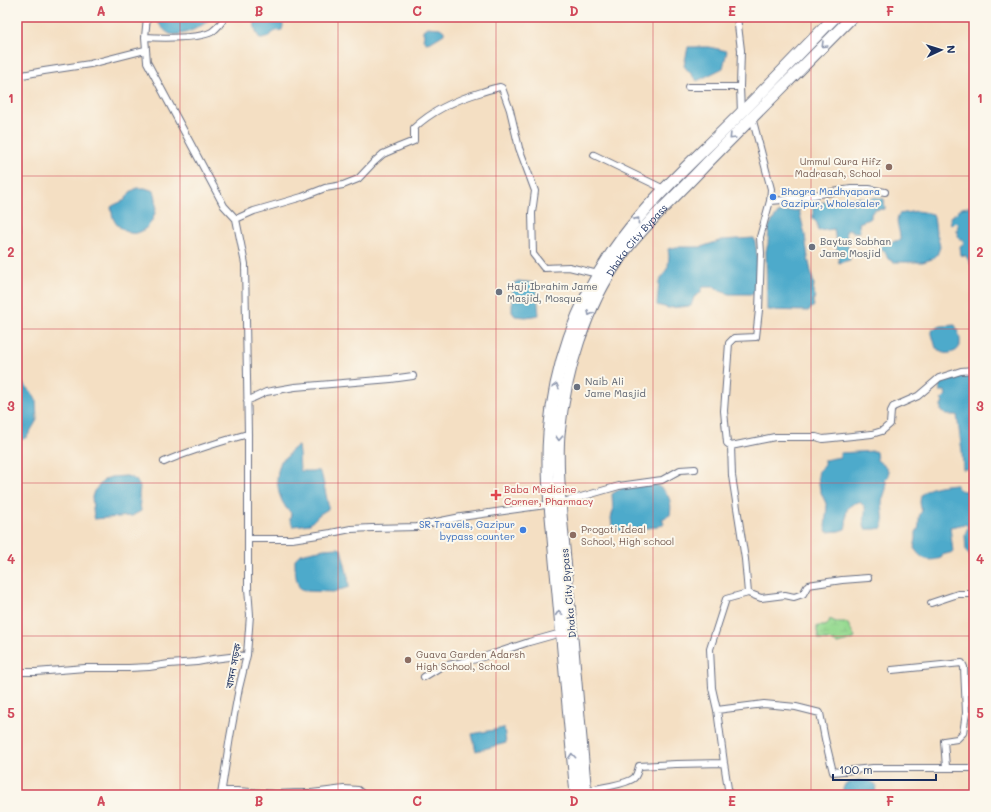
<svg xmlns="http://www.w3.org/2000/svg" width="991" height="812" font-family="Mali,'Noto Sans Bengali',sans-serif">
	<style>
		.wetland { fill: url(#wetland-marsh); stroke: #588478 }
		.water { fill: #4daacb; stroke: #346c94 }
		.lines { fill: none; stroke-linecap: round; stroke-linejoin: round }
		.minor-casing { stroke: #676d81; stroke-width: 8 }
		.trunk-casing { stroke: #676d81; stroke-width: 13 }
		.minor { stroke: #fff; stroke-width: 6 }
		.trunk { stroke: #fff; stroke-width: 11 }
		.oneway { stroke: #8d97ae }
		.grid { fill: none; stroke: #d1495b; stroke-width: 1; stroke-opacity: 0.55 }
		.education-dot { fill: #8d6e63; stroke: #fbf7ec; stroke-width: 1.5 }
		.shop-dot { fill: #3f7fe0; stroke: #fbf7ec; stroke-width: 1.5 }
		.worship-dot { fill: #6b7280; stroke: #fbf7ec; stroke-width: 1.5 }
		.health-dot { fill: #e0444e; stroke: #fbf7ec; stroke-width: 1.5 }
		.labels { text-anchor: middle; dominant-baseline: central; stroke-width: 4; stroke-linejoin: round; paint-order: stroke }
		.education-label { font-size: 10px; fill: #785e54; stroke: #fbf7ec; text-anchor: start }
		.shop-label { font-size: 10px; fill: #366cbe; stroke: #fbf7ec; text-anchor: start }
		.street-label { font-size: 10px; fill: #1b2f5e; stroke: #fbf7ec }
		.worship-label { font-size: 10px; fill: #5b616d; stroke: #fbf7ec; text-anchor: start }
		.health-label { font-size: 10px; fill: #be3a42; stroke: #fbf7ec; text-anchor: start }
		.neatline { fill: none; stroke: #d1495b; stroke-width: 1.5 }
		.grid-label { font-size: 13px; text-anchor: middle; font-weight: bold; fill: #d1495b }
	</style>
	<defs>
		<pattern id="wetland-marsh" width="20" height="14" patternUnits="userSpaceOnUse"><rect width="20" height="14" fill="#96da91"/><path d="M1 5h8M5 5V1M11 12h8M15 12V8" fill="none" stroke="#81bb7f"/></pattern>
	</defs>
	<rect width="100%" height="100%" fill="#fbf7ec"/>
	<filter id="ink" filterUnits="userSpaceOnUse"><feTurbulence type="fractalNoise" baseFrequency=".025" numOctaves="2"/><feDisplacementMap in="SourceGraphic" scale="8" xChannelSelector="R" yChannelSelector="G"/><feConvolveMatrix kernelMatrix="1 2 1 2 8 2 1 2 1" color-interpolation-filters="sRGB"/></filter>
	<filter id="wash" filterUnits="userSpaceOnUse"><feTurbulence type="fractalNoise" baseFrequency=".012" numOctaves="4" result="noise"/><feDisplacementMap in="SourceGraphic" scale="16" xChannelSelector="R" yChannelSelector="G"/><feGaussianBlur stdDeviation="0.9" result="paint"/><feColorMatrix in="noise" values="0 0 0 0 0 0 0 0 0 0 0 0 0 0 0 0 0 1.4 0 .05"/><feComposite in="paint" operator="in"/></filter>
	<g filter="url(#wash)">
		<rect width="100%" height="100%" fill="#f4dfc3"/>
		<path class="wetland" d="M830,619L836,622H845L848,624L855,637L854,639L839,644H837L829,640H819L817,631V626H825L828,624Z"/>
		<path class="water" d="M155,17H212C206,25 181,38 170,34C165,32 158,23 155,18Z
			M252,17H282L283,26L282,30L276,31L270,34L269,37L262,39H260L257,34Z
			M427,27L440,28L444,31V34L431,42L426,43L423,40L424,34L423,33V30Z
			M688,47H709L727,51L723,68L697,81L684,66Z
			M137,188H145L154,191C157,198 157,208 154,216C150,228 137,238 125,231C121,228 116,225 114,220C112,216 112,212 111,207L114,205L125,200L130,192Z
			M860,197L869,200L875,197L884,199L885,209L874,210L871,214V218L859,223L860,232H853L851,229L846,231L850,260L839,263L834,229L818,231L817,223L813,219V208L818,203Z
			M974,206V269L966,256L961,255L960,246L964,243L962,239H959L957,230L958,225L956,222L952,225L950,223L951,217L962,208Z
			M799,210L805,235L808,258L814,285L813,293L816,296L813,301L814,306L808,311L767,310L766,251L768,244L769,226L778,213Z
			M917,211L933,214L934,217L936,232L938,237L940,247L937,255L932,259L923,262H894L888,259L885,252L880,247L883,244L900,240C901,231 894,222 899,214Z
			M754,238C759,256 757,275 756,294H729L720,291L715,287H703L700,293L694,297L691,306L668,308L657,305L659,282L668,267L669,256L668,249L676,247H701L722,240Z
			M518,281L536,283L539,315L526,317L515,316L512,312V284Z
			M955,325C959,332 965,349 953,352C951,353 946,354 944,353C941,352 939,349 936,348L932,334V330L941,326Z
			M966,374L974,377V469H963L962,451L957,415H946L941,411V406L943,402L941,400L946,395L945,391H940L939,385L947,379L955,375Z
			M17,378L22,382L31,391L36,400L37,420L27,437L17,442Z
			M298,446L299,454L300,471H319L322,476L328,504V509L320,514L310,524L293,526L290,520L291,513L286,508L282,501L279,493L277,480L278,471L281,461L288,456L291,450Z
			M874,451L876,452L877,460C884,466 890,467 888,477L885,479C886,482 887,486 886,489C885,493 883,497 882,501C882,510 885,519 882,528L875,529H865C864,526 864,524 864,522C864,512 869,508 859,502C840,507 849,517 845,529L839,531L827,532L825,527L827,506L820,490L818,476L819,470C825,467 824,467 824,460L840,457V453Z
			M127,476L136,480L140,487L139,495L141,511L132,516L94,519L92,497L94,491L105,479L111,477Z
			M651,483C667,489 673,499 670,515L662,519L664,524L657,527L618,531L612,526L611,518L613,511L612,494L621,488Z
			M955,484C960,493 964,491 974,490V561L966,551L965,534L968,527L965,524L950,527L953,552L942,555L941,558C928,562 922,560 914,548L916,539V532C922,526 916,517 922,511C913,487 938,486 955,484Z
			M338,548L341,549L348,577L349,587L333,592L307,591L300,589C295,579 295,570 295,559L300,554L324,549Z
			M504,728L506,743L476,751L472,734Z
			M858,780L871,781L876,785L875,795H843V789L845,784Z"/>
	</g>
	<g filter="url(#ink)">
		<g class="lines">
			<g class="minor-casing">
				<path id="minor" d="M147,17L145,37L147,62L224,206L236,219L245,264L248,434V588L250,615L247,655L239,688L230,737L221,795
					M737,17L741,50L740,87L741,113
					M145,37C159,38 203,39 213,31C217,28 223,21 225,17
					M17,76L44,71L90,64L145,50
					M688,87H740
					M752,117L771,189L770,201L760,237L761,253L759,310L756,337L734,338L729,343L724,411L727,443L731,446L775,437H816L823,439L872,434L882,431L890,424L891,411L893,407L918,396L939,378L961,371L974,370
					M594,155L664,189
					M770,201L783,200L851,189H869L885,192
					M236,219L254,211L302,197L325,188L343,185L358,179L374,162L383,154L399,147L414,141V128C433,110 458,99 482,92C488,90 494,88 500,87L502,88L510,110L519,148L535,191L532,213L533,254L544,268L569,267L598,274
					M17,221L18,230L17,231
					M247,401L266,392L295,387L391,379L413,376
					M164,462C191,450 220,442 248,434
					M248,539H292L331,533L351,529L372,528L417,527L426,524L461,517L560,503L619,486L662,480L680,470L695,469
					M748,593L761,598L785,595L794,597L803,594L808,585L842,580L868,578
					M931,603L958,594H974
					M892,670L962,663L964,667L966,713L963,733L957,739L944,741L946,767
					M17,672H36L85,668H129L149,667L169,664L197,662L213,659L247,655
					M424,677L442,666L469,661L493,654L529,642L561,633
					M717,710L764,704L796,707L820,713L825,739L833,772L873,768H974
					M586,790C596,789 627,784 634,778C637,775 638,770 639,766L676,764L724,763
					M222,791H237L276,794L295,793H312L344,789L358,790L364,795
					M729,795L724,763L717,710L712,688L710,649L726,599L748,593L745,559L732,476L731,446"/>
			</g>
			<g class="trunk-casing">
				<g id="trunk">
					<path d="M576,795L550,505C548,481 547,457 549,433C556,351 587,277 640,216C667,184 698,156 727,127C764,91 799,53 835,17"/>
					<path id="s1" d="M586,795L560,503C559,480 557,457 559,434C565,372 585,307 621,256C632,240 647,225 661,210C676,195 692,179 707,163C755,114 804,66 852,17"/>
				</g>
			</g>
			<use href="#minor" class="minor"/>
			<use href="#trunk" class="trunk"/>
		</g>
		<defs><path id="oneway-chevron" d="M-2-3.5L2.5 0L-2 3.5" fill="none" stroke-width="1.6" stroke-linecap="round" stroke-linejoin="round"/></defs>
		<g class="oneway">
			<use href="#oneway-chevron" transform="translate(824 45) rotate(135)"/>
			<use href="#oneway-chevron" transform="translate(732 137) rotate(134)"/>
			<use href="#oneway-chevron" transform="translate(637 220) rotate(-51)"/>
			<use href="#oneway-chevron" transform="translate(590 313) rotate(115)"/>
			<use href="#oneway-chevron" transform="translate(556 386) rotate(-77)"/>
			<use href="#oneway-chevron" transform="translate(559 438) rotate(93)"/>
			<use href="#oneway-chevron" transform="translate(559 613) rotate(-95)"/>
			<use href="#oneway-chevron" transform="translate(572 756) rotate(-95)"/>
		</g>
	</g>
	<path class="grid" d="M180,17V795M338,17V795M496,17V795M653,17V795M811,17V795M17,176H974M17,329H974M17,483H974M17,636H974"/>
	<g class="education-dot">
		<circle cx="889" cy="167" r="4"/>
		<circle cx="573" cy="535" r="4"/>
		<circle cx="408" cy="660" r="4"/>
	</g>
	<g class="shop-dot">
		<circle cx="773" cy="197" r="4"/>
		<circle cx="523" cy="530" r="4"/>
	</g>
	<g class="worship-dot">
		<circle cx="812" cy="247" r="4"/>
		<circle cx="499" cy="292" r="4"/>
		<circle cx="577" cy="387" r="4"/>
	</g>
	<path class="health-dot" d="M494 489h4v4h4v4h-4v4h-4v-4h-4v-4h4z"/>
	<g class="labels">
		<g class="education-label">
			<text x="881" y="161" text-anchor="end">Ummul Qura Hifz<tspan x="881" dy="12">Madrasah, School</tspan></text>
			<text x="581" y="529">Progoti Ideal<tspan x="581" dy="12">School, High school</tspan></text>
			<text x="416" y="654">Guava Garden Adarsh<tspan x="416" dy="12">High School, School</tspan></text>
		</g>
		<g class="shop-label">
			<text x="781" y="191">Bhogra Madhyapara<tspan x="781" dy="12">Gazipur, Wholesaler</tspan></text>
			<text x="515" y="524" text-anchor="end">SR Travels, Gazipur<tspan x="515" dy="12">bypass counter</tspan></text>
		</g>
		<g class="street-label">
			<text stroke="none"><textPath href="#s1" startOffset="575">Dhaka City Bypass</textPath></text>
			<text transform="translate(568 593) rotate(-95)">Dhaka City Bypass</text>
			<text transform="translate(233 666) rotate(-79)">বাসন সড়ক</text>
		</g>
		<g class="worship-label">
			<text x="820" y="241">Baytus Sobhan<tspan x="820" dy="12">Jame Mosjid</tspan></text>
			<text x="507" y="286">Haji Ibrahim Jame<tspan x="507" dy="12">Masjid, Mosque</tspan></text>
			<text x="585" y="381">Naib Ali<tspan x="585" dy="12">Jame Masjid</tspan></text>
		</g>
		<g class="health-label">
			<text x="504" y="489">Baba Medicine<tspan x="504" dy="12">Corner, Pharmacy</tspan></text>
		</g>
	</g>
	<rect width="991" height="812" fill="none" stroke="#fbf7ec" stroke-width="44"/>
	<g transform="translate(941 50) rotate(86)" stroke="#fbf7ec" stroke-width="3" paint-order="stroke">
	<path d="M0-3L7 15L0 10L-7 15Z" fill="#1b2f5e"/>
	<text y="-6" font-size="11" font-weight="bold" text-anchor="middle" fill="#1b2f5e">N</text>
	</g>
	<path d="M833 774v6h103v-6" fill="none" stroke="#1b2f5e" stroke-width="2"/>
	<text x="839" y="774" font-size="12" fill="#1b2f5e" stroke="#fbf7ec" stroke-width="3" paint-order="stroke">100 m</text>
	<rect x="22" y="22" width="947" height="768" class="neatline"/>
	<g class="grid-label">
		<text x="101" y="16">A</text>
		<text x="259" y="16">B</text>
		<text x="417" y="16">C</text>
		<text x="574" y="16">D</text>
		<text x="732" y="16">E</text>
		<text x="890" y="16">F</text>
		<text x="11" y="103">1</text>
		<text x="980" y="103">1</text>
		<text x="11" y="257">2</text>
		<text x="980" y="257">2</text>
		<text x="11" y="411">3</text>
		<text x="980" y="411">3</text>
		<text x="11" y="564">4</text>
		<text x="980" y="564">4</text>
		<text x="11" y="718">5</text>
		<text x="980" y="718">5</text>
		<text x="101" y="806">A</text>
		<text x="259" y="806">B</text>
		<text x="417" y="806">C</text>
		<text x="574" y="806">D</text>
		<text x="732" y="806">E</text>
		<text x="890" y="806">F</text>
	</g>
</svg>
